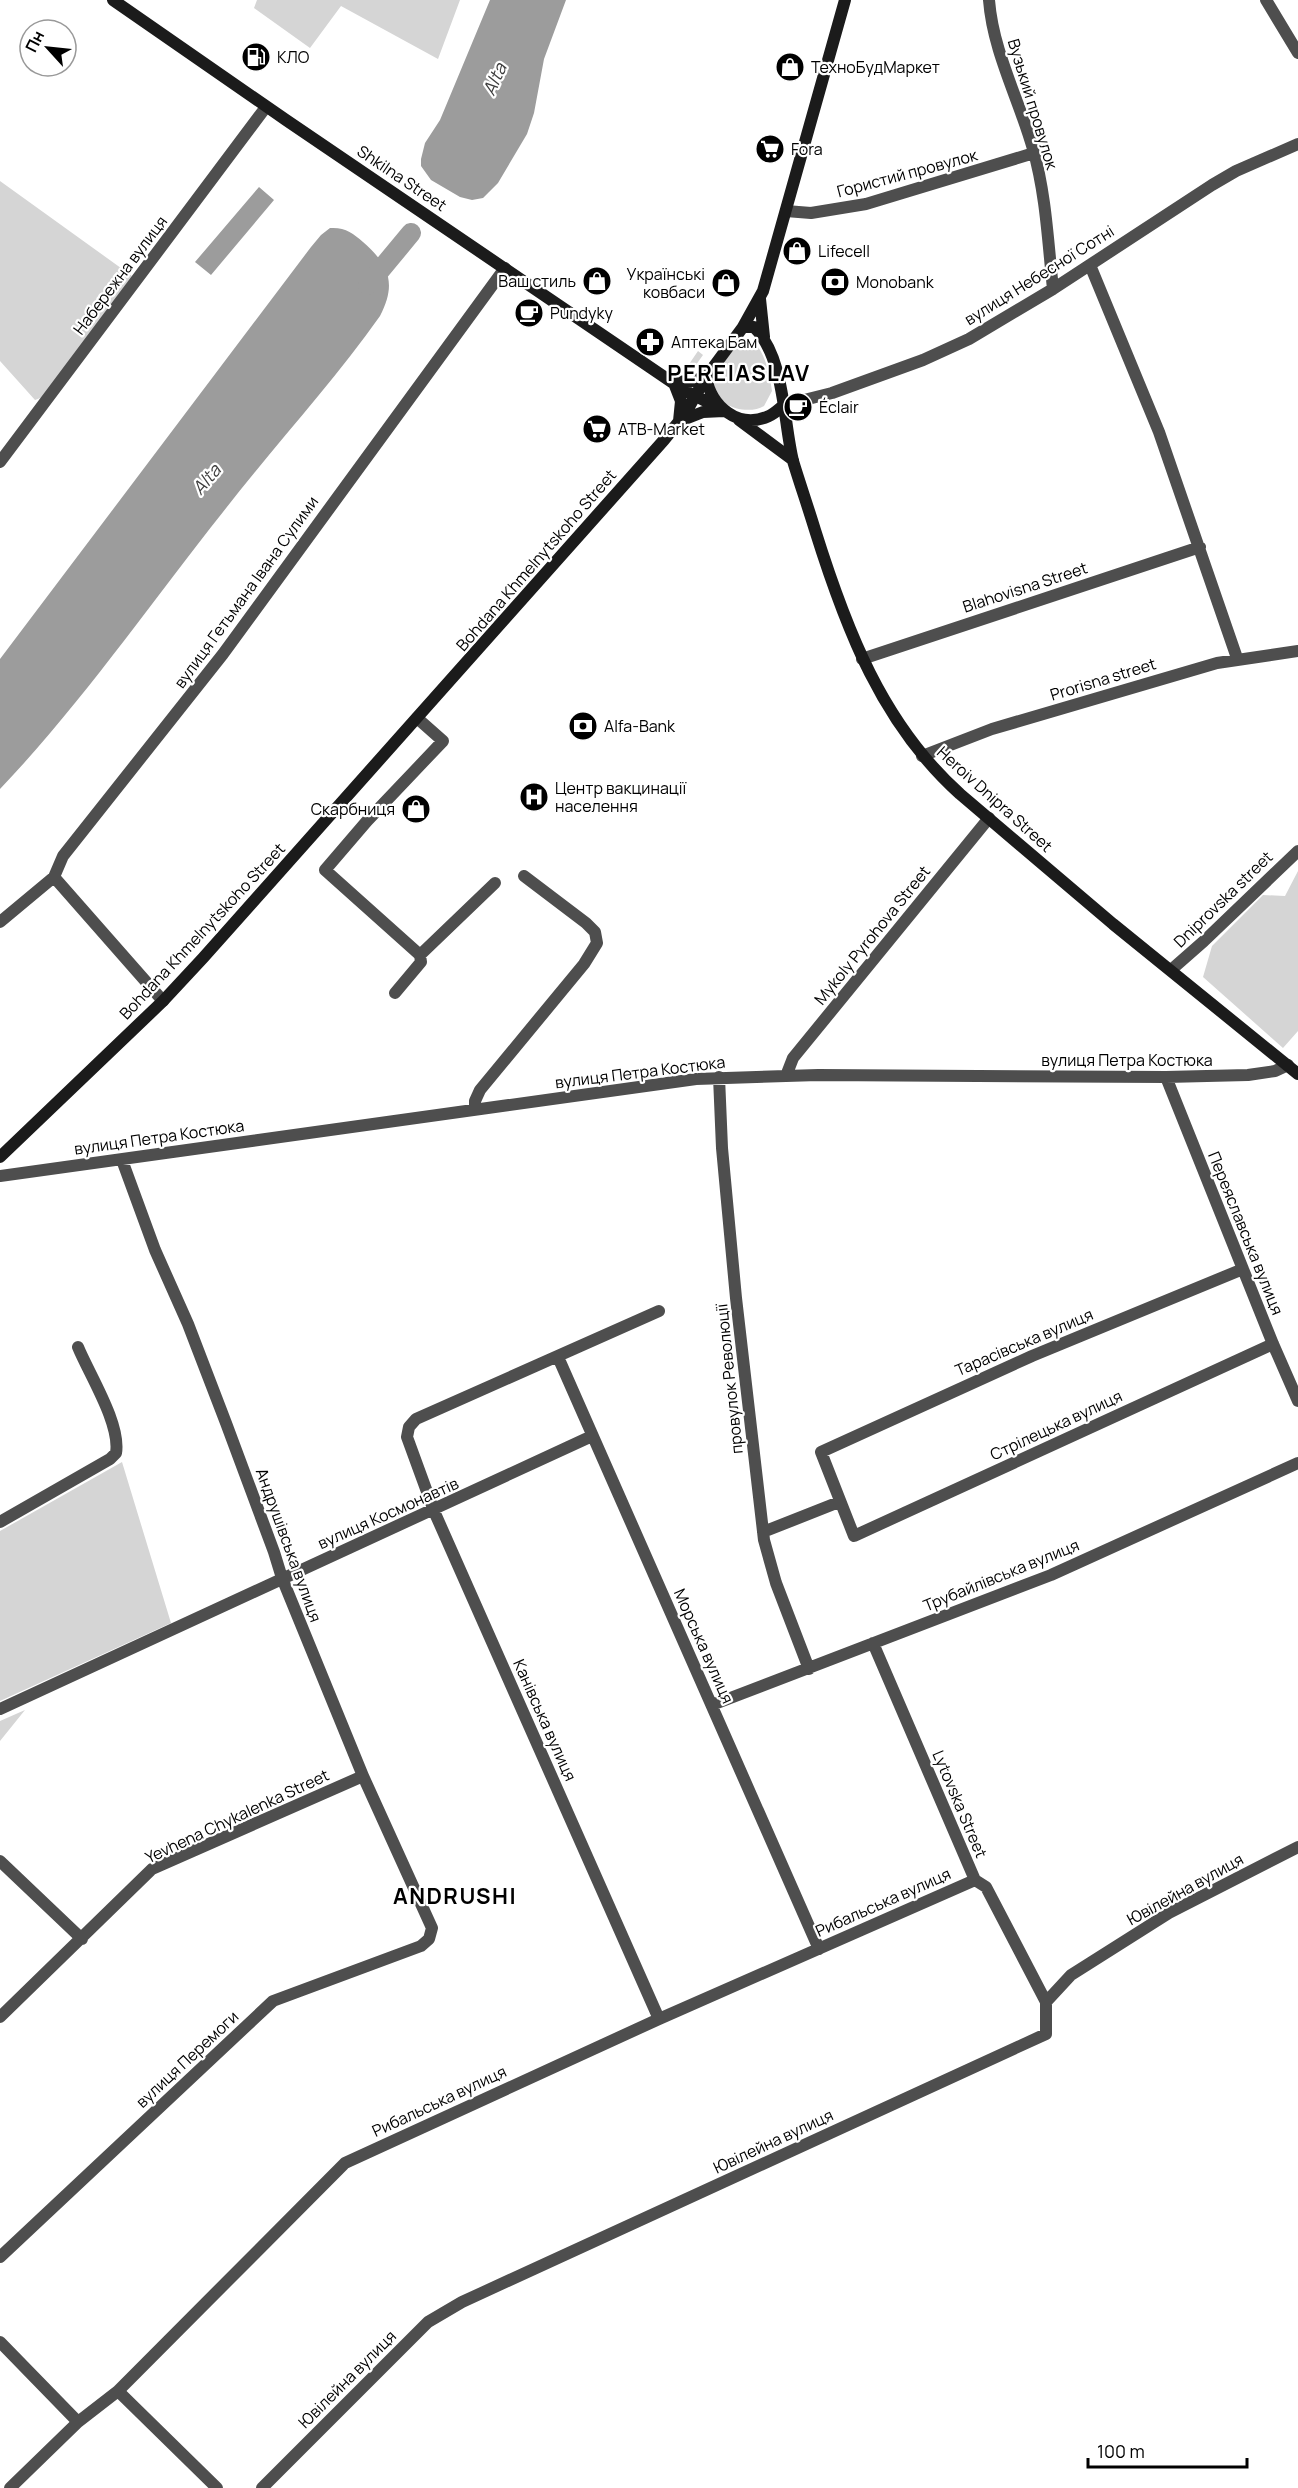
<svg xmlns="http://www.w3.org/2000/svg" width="1298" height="2488" font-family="Manrope,sans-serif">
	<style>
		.green { fill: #d5d5d5 }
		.water { fill: #9c9c9c }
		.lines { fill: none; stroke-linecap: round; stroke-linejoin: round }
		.river { stroke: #9c9c9c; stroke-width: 20 }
		.minor { stroke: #4e4e4e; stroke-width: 12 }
		.secondary { stroke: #1b1b1b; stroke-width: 12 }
		.labels { text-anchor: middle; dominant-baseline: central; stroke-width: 4.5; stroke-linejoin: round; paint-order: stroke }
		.poi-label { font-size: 16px; fill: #000; stroke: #fff; text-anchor: start }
		.street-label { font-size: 16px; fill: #000; stroke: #fff }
		.water-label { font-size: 18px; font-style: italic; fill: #3d3d3d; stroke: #fff }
		.district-label { font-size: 22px; font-weight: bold; letter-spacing: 1.5px; fill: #000; stroke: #fff }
	</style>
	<rect width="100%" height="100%" fill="#fff"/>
	<path class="green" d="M257,0H460L438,59L341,6L310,48L254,8Z
		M0,181L132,276L43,397L35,400L0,361Z
		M747,339C764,343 770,376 772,391L764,406C747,416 713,406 714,383C715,374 722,365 727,358C733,350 738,342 747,339Z
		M698,351L703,355L688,376L683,373Z
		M1298,871V1031L1283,1048L1203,977L1212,946L1263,895L1285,896Z
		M122,1462L171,1623L0,1701V1531Z
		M25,1710L0,1741V1721Z"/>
	<path class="water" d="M490,0H566L544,59L534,113L527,134L498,183L483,198L472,200L460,197L431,180L421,166V159L425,143L440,120Z
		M259,187L274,200L211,275L195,262Z
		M330,228C345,227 353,233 363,242C389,265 397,283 380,316C332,384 274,446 223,512C149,605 82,703 0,789V659L311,247L321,235Z"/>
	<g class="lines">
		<path class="river" d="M368,285L411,233"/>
		<path class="minor" d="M989,0C993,52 1019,99 1033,149C1046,194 1048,243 1053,289
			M1266,0L1298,53
			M786,211L811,213L866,204L1034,153
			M1090,265L1159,432L1237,658
			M784,405L832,393L923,360L969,339L1053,289L1212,185L1236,171L1298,144
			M0,462L266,107
			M862,659L1200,547
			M417,718L443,741L367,821L325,870L420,955
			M922,756L992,729L1217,663L1298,651
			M54,877L163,1001
			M0,922L54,877L63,856L223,654L505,268
			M1171,970L1204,941L1298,851
			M395,993L421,962L420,955L495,883
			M786,1076L793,1058L989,818
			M719,1077L722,1148L736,1298L764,1540L776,1583L809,1669
			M1166,1077L1273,1344L1298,1401
			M475,1110V1101L480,1090L584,964L597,943L595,932L586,923L524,876
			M0,1176L696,1079L818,1075L1166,1077L1248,1075L1275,1071L1288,1065
			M1243,1269L1032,1356L821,1452L854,1536L1273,1344
			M558,1357L819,1949
			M0,1522L110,1459L116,1453C121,1424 89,1374 78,1347
			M763,1532L839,1502
			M873,1643L975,1880L986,1887L1046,2002
			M712,1705L1051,1575L1298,1463
			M0,1709L592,1436
			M0,1861L82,1939
			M0,2017L152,1869L363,1776
			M659,2019L434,1511L407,1437L409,1427L416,1419L659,1311
			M0,2257L273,2001L421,1946L429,1939L432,1928L363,1776L282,1578L274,1552L226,1423L188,1324L155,1250L122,1160
			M0,2342L78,2422
			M118,2391L217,2488
			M10,2488L78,2422L118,2391L345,2163L659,2019L975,1880
			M262,2488L428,2322L462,2302L1046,2034V2002L1071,1975L1169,1913L1298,1847"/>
		<path class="secondary" d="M113,0L286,120L682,389L719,408
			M760,299L764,337
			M743,327L763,291L845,0
			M673,382L692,381L706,377
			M674,383L681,401L679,421
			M784,405C779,409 774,414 769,416C738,430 711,406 706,377L743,327H754C785,358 783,420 793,461C800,484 808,507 815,530C846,629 882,724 960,794L1113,924L1298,1074
			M739,420L793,460
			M680,421L703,412L724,411
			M0,1157L163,1001L203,958L664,440L685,414L706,377"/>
	</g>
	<defs>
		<g id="fuel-disc" transform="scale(1.5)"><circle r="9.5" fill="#000" stroke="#fff"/><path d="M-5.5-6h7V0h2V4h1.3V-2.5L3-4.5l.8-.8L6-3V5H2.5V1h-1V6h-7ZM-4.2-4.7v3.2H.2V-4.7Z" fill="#fff"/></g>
		<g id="shop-disc" transform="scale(1.5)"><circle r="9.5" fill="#000" stroke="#fff"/><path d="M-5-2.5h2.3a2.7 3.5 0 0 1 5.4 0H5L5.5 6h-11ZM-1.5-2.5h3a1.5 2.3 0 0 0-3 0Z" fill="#fff"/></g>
		<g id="supermarket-disc" transform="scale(1.5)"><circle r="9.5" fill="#000" stroke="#fff"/><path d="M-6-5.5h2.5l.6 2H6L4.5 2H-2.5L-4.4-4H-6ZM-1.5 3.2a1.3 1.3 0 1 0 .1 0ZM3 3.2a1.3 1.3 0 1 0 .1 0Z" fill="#fff"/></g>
		<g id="bank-disc" transform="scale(1.5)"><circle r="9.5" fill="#000" stroke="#fff"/><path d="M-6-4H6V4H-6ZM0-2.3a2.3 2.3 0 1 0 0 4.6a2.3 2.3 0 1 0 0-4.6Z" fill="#fff"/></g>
		<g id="cafe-disc" transform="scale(1.5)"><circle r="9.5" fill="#000" stroke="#fff"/><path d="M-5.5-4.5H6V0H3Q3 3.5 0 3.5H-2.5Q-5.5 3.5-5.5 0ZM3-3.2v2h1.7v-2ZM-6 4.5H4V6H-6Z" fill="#fff"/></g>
		<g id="pharmacy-disc" transform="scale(1.5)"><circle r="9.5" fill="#000" stroke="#fff"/><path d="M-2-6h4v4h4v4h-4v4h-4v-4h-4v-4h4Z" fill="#fff"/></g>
		<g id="hospital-disc" transform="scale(1.5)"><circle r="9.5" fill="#000" stroke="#fff"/><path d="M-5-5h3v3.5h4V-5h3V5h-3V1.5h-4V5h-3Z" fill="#fff"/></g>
	</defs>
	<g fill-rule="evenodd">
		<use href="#fuel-disc" x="256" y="57"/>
		<use href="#shop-disc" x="790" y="67"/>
		<use href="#supermarket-disc" x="770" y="149"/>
		<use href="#shop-disc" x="797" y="251"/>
		<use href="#shop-disc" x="597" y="281"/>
		<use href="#bank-disc" x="835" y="282"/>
		<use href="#shop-disc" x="726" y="283"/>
		<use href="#cafe-disc" x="529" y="313"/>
		<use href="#pharmacy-disc" x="650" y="342"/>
		<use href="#cafe-disc" x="798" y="407"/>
		<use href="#supermarket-disc" x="597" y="429"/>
		<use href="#bank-disc" x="583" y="726"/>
		<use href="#hospital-disc" x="534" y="797"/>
		<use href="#shop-disc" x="416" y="809"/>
	</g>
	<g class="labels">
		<g class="poi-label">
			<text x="277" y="57">КЛО</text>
			<text x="811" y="67">ТехноБудМаркет</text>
			<text x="791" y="149">Fora</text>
			<text x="818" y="251">Lifecell</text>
			<text x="705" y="274" text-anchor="end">Українські<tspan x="705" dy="18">ковбаси</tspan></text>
			<text x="576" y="281" text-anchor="end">Ваш стиль</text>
			<text x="856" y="282">Monobank</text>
			<text x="550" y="313">Pundyky</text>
			<text x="671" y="342">Аптека Бам</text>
			<text x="819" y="407">Éclair</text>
			<text x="618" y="429">ATB-Market</text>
			<text x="604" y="726">Alfa-Bank</text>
			<text x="555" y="788">Центр вакцинації<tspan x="555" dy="18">населення</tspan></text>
			<text x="395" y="809" text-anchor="end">Скарбниця</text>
		</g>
		<g class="street-label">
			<text transform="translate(1033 104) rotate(73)">Вузький провулок</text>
			<text transform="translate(907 173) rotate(-15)">Гористий провулок</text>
			<text transform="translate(402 178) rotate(34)">Shkilna Street</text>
			<text transform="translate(120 275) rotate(-53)">Набережна вулиця</text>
			<text transform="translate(1039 275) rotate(-32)">вулиця Небесної Сотні</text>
			<text transform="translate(536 560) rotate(-49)">Bohdana Khmelnytskoho Street</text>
			<text transform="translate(1025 587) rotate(-18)">Blahovisna Street</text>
			<text transform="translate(246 592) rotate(-54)">вулиця Гетьмана Івана Сулими</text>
			<text transform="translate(1103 679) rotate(-17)">Prorisna street</text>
			<text transform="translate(995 799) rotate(42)">Heroiv Dnipra Street</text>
			<text transform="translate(1223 899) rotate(-44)">Dniprovska street</text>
			<text transform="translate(202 931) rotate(-47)">Bohdana Khmelnytskoho Street</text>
			<text transform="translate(872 935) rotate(-51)">Mykoly Pyrohova Street</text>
			<text x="1127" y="1060">вулиця Петра Костюка</text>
			<text transform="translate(640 1072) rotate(-7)">вулиця Петра Костюка</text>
			<text transform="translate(159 1137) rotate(-8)">вулиця Петра Костюка</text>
			<text transform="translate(1246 1233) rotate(68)">Переяславська вулиця</text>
			<text transform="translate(1024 1342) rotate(-23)">Тарасівська вулиця</text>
			<text transform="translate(729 1379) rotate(-96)">провулок Революції</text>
			<text transform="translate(1056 1425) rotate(-25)">Стрілецька вулиця</text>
			<text transform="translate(388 1513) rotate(-24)">вулиця Космонавтів</text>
			<text transform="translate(289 1545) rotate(70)">Андрушівська вулиця</text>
			<text transform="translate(1001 1575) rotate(-22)">Трубайлівська вулиця</text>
			<text transform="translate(704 1646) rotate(66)">Морська вулиця</text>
			<text transform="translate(545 1720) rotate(66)">Канівська вулиця</text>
			<text transform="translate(960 1804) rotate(67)">Lytovska Street</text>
			<text transform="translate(237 1816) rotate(-25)">Yevhena Chykalenka Street</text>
			<text transform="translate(1185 1889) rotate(-29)">Ювілейна вулиця</text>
			<text transform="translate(883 1902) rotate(-24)">Рибальська вулиця</text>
			<text transform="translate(187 2059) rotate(-43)">вулиця Перемоги</text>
			<text transform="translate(439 2101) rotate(-25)">Рибальська вулиця</text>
			<text transform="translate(773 2141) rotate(-25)">Ювілейна вулиця</text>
			<text transform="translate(347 2379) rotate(-45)">Ювілейна вулиця</text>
		</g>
		<g class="water-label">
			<text transform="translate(494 79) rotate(-66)">Alta</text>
			<text transform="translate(206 479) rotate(-50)">Alta</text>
		</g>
		<g class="district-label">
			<text x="739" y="373">PEREIASLAV</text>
			<text x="455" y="1896">ANDRUSHI</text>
		</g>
	</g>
	<g transform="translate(48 48) rotate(297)"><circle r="28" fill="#ffffff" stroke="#999999" stroke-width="1.5"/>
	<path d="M0-4.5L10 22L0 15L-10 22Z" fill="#000000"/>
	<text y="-9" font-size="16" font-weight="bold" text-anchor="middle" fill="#000000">Пн</text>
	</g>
	<path d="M1088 2458v9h159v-9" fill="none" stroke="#000000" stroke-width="3"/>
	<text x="1097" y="2458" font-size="18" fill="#000000" stroke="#ffffff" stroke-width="4.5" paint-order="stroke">100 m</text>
</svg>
